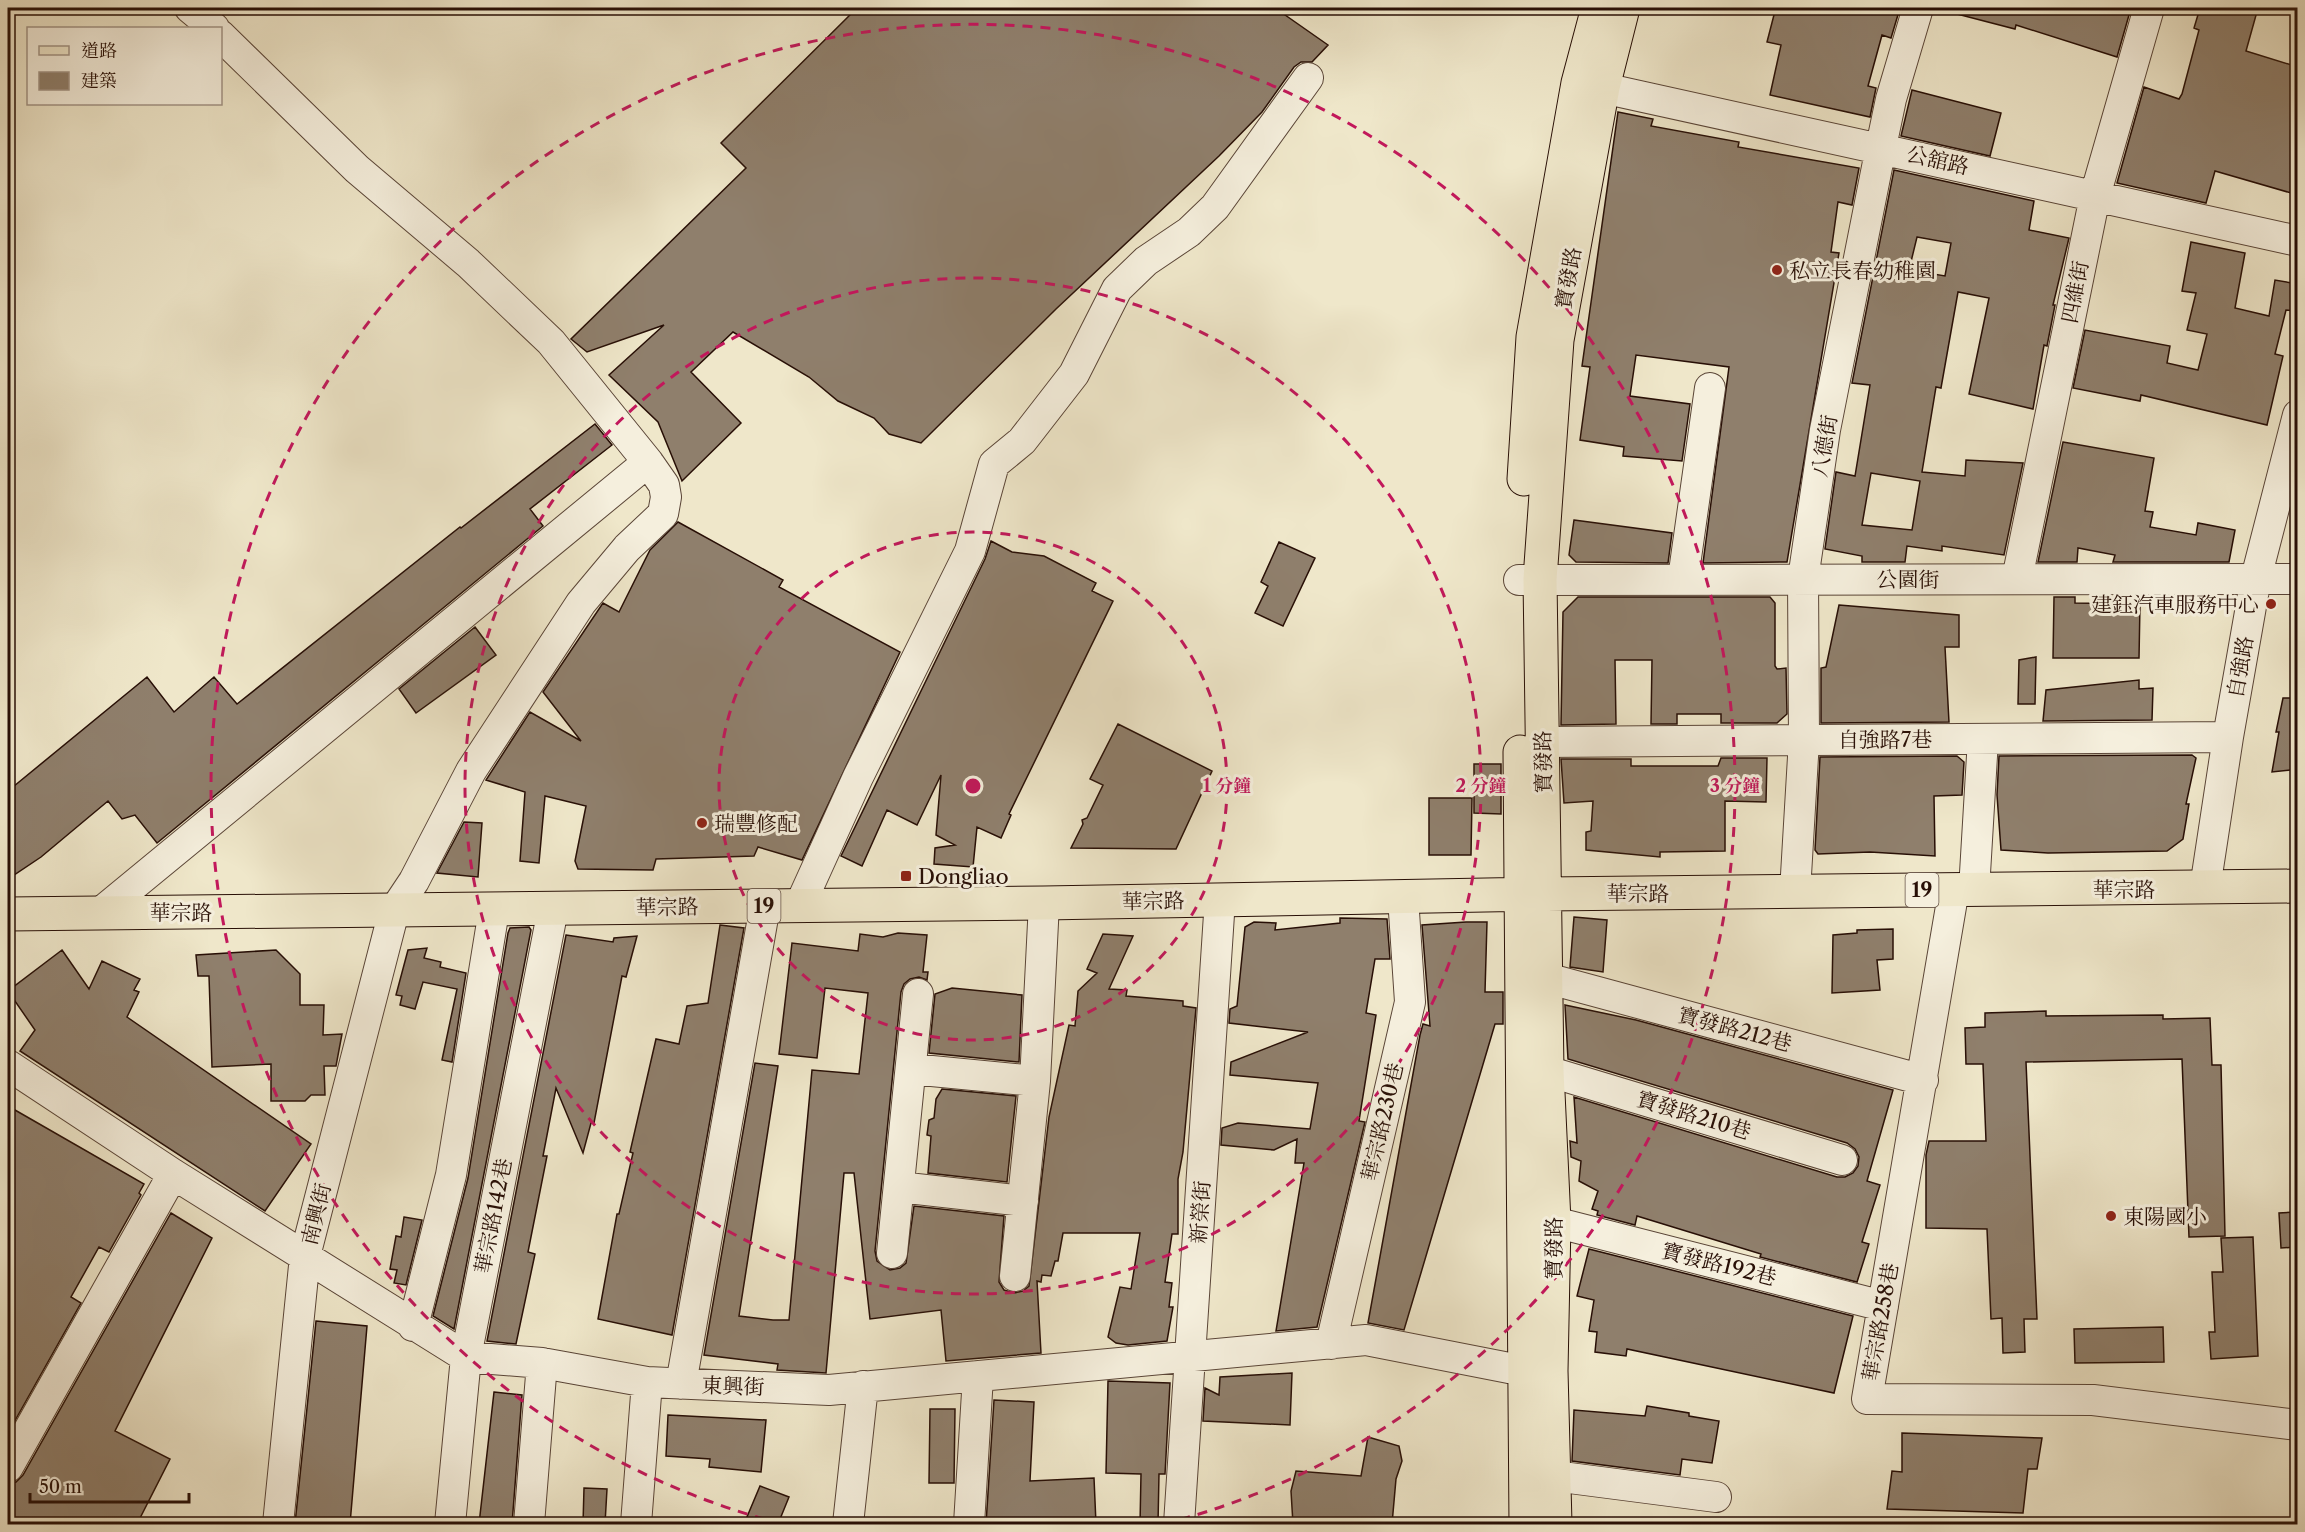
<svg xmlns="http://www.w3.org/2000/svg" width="2305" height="1532" font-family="'Libre Caslon Text','Noto Serif TC',serif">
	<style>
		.building { fill: #8f7f6c; stroke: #280f06; stroke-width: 1.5; fill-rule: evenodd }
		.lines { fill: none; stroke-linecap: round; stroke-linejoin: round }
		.minor-casing { stroke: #5a4537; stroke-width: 32 }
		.major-casing { stroke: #280f06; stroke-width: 35 }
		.minor { stroke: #f5efdd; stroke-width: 30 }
		.major { stroke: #efe7ca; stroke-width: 33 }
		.ring { fill: none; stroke: #c2185b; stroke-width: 3; stroke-dasharray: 10 8 }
		.poi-dot { fill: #8f2418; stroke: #f5efdd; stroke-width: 2 }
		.labels { text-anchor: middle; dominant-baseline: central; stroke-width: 6; stroke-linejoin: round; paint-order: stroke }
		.shield { fill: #f5efdd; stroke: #665246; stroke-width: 1.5 }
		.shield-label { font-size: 20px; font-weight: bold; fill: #280f06 }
		.street-label { font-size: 21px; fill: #280f06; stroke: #f5efdd }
		.poi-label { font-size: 21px; fill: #280f06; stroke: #f5efdd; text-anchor: start }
		.centre { fill: #c2185b; stroke: #f5efdd; stroke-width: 3 }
		.ring-label { font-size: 18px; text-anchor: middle; font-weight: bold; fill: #c2185b; stroke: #f5efdd; stroke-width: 6; stroke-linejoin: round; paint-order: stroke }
	</style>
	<rect width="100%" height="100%" fill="#efe7ca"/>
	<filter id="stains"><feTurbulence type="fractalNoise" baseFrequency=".00333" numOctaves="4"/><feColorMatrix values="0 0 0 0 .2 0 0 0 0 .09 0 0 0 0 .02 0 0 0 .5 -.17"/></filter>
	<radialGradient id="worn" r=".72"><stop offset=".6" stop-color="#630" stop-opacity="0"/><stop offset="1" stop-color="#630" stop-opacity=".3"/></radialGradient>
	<path class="building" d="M857,8H1275L1328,45L1312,62H1301L1294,67L1262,112L1219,156L1056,309L921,443L889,434L874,418L838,401L809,377L733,332L691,372L741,423L682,481L658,422L609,375L664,325L587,352L571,339L746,168L721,143Z
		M1787,8H1900L1891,38L1882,35L1868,86L1876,88L1870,117L1770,95L1781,45L1767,42L1775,11L1785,14Z
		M1954,8H2131L2117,57L2016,25L2015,29L1953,13Z
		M2200,8H2258L2246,51L2298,67V195L2215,171L2206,203L2117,183L2144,87L2179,99L2182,94L2199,30L2194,28Z
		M1912,90L2001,113L1990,156L1901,136Z
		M1618,112L1653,119L1651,126L1739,142L1738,147L1859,168L1852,205L1838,202L1831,252L1839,253L1787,562L1703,563L1729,367L1636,355L1630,396L1690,404L1682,461L1623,456L1624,447L1580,440L1590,367L1582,366Z
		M1894,170L2034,201L2029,230L2069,238L2053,305H2055L2047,346L2044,345L2033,409L1969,394L1989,298L1958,292L1941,388L1936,387L1922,472L1965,476L1966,460L2023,463L2004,555L1942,546V551L1907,546L1905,562H1862V556L1825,549L1836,472L1855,476L1870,385L1852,383ZM1917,237L1951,243L1945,276L1909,270ZM1871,473L1920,481L1912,530L1862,525Z
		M2191,242L2245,253L2235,308L2269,316L2275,280L2298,284L2296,311L2286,310L2275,354L2283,356L2267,425L2141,395L2140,401L2073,388L2085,330L2170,346L2167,363L2198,370L2207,334L2187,330L2196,293L2182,291Z
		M595,424L612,445L530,509L543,526L157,843L135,815L122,819L108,801L41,857L8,879V791L147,677L174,712L214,677L237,704L460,527L461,528Z
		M2063,442L2154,458L2145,511L2153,512L2150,527L2196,535L2198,523L2235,530L2229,562H2113L2115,555L2078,548L2077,562H2038Z
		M1574,520L1672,533L1668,563L1576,562L1569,555Z
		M678,522L783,580L779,587L900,652L802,860L758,847L754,856L656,859L653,870L578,869L575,861L586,806L545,796L539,863L520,861L525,792L486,780L530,712L581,741L543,692L603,603L619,612L650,550Z
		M991,541L1012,552L1044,556L1096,583L1092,591L1113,601L1009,814L1011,815L1001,838L977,827L973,867L934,864L935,848L955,845L936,835L941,775L917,825L887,810L862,866L841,856L985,559Z
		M1279,542L1315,558L1283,626L1255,613L1268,586L1261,582Z
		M1578,597H1770L1775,603V666L1777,669L1786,668L1787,714L1777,723H1721V714H1677V724H1651L1652,660H1615L1616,724L1561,725L1563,612Z
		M2054,597H2075V603L2140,604L2139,658H2053Z
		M1839,605L1959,615V647H1945L1949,722L1821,723V668L1826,667Z
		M475,627L496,655L416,713L399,689Z
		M2036,657L2035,704H2018L2019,660Z
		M2139,680V689L2153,688L2152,720L2043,721L2046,690Z
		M2283,698H2298V769L2272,772L2279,732H2276Z
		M1118,724L1212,771L1176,849L1071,848L1083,824L1082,820L1087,818L1103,785L1090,779Z
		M2192,755L2196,758L2186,804H2189L2183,839L2167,851L2048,853L2001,850L1997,795L1999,756Z
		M1957,756L1964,762L1962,795L1934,796L1935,856L1870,852L1818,854L1815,850L1820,757Z
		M1721,758H1767L1766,802L1725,801V851L1660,852V857L1586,850V832L1591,831L1593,801L1564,803L1561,759H1631V766H1718Z
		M1474,764H1501V814L1474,813Z
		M1429,798H1472L1471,855H1429Z
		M464,822L482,823L478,877L437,873Z
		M1574,917L1607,920L1603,972L1570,967Z
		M1340,918L1387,919L1390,959H1375L1366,1013L1376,1015L1359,1121L1365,1122L1317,1327L1276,1331L1304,1163H1295L1297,1139L1274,1150L1221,1145L1222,1128L1238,1123L1310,1129L1318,1083L1230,1075L1231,1062L1308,1032L1229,1023L1230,1009L1237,1006L1245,927L1254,922L1276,923L1275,930L1340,923Z
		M1466,922H1487L1485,992H1503V1024H1495L1404,1330L1368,1323L1420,1035L1423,1024L1430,1026L1422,925Z
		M720,925L744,928L672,1335L598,1319L617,1214H619L633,1153L630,1152L656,1039L679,1044L687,1006L708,1003Z
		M529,927L531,930L454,1329L433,1316L468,1178L508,933L510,928Z
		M1893,929V959L1877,960L1880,990L1832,993L1833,935L1857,933V930Z
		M898,933L927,935L923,972H928L927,980L919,977L910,979L904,984L901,992L875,1251L877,1261L890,1270L900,1268L906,1263L914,1206L1004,1216L999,1282L1004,1290L1014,1293L1023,1291L1029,1286L1049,1117L1069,1025L1075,1026L1078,991L1097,973L1087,969L1103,934L1133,936L1109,989L1127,990L1126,996L1183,1001V1006L1196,1008L1183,1152L1178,1179V1234H1172L1165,1282L1172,1283L1169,1307H1173L1167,1341L1128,1345L1116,1343L1108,1337L1120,1287L1131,1289L1140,1233H1063L1058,1261H1055L1051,1276L1042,1275L1041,1282L1037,1281L1041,1353L946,1361L941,1310L870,1319L854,1173H844L826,1373L777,1370L778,1364L704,1355L755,1063L778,1066L739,1316L773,1320H789L812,1070L859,1074L868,993L825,988L817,1058L779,1054L792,943L858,951L860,934L883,937Z
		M566,935L613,942L614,938L637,936L626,977L622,976L594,1123H591L583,1153L556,1088L543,1156H547L528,1252L535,1254L516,1344L487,1341Z
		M427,948L424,958L441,962L440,967L466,973L452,1062L442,1060L457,989L423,982L415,1009L400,1005L402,996L396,995L408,950Z
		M62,950L89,989L102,961L140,979L134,990L139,992L127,1017L311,1144L265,1211L20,1051L35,1030L8,991Z
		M276,950L300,974V1005H324L323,1035L342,1034L336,1066H324L325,1095H311L305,1101H271V1064L212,1067L209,976H198L196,955Z
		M952,988L1022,995L1019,1062L929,1053L935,994Z
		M1565,1005L1636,1020L1893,1090L1867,1181L1880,1185L1862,1242L1869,1244L1857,1282L1760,1257L1761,1254L1637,1216L1635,1225L1597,1215L1598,1211L1592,1209L1598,1191L1579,1181L1581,1161L1571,1157L1570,1141L1577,1143L1574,1097L1837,1177H1845L1853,1173L1858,1166L1859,1157L1855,1149L1847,1143L1568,1059Z
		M2046,1011V1016L2163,1015V1019L2210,1018L2212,1065H2221L2225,1236L2189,1237L2182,1059L2026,1062L2037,1319H2024L2025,1352L2003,1353L2002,1318L1991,1319L1987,1229L1926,1228V1155L1929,1141H1986L1983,1064H1966L1965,1028L1985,1027V1013Z
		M942,1089L1016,1096L1007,1182L928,1173L931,1136L927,1135L929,1120L934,1118L936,1099Z
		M8,1106L144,1184L139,1193L141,1195L109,1252L99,1247L71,1297L81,1303L8,1433Z
		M2296,1212L2298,1247L2281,1248L2279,1213Z
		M171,1213L212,1238L115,1431L170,1459L137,1524H8V1484L16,1482L23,1475Z
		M404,1217L422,1220L406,1285L394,1283L397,1270L390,1269L396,1236L401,1237Z
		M2253,1237L2258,1356L2211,1359L2209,1332H2215L2212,1272H2223L2221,1238Z
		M1589,1249L1853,1316L1834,1393L1627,1349L1626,1356L1595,1352L1597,1332L1589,1331L1594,1300L1577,1296Z
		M316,1321L367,1326L350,1524H295Z
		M2163,1327L2164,1362L2075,1363L2074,1329Z
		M1292,1373L1290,1425L1203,1421L1205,1388L1219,1395L1220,1377Z
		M1108,1381L1170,1383L1165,1474H1159L1158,1524H1140L1141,1474L1106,1473Z
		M494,1392L522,1395L512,1524H479Z
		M994,1400L1034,1402L1030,1481L1094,1478L1096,1524H986Z
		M1647,1406L1689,1413V1416L1719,1421L1712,1463L1682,1459L1680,1475L1572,1461L1574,1410L1645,1416Z
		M930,1409H955L954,1483H929Z
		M668,1415L766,1420L761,1472L709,1467L710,1459L666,1456Z
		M1902,1433L2042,1438L2037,1469H2028L2023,1513L1887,1509L1892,1471L1902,1472Z
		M1368,1437L1399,1446L1402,1461L1396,1479L1392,1524H1293L1291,1491L1296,1471L1361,1476Z
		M760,1486L789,1497L778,1524H744Z
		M584,1488L607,1489L605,1524H583Z"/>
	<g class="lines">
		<g class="minor-casing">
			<path id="minor" d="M190,8L214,28
				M1580,83L2298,241
				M1683,579L1710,388
				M2017,579L2095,196L2149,8
				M1519,580L2298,579
				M1542,742L2228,737
				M2205,888L2228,737L2256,578L2298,415
				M1954,889L1867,1399L2093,1400L2298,1425
				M1974,890L1983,739
				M1795,892L1804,740L1803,579L1825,430L1881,147L1891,99L1918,8
				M800,905L858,777L970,551L994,464L1022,441L1074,374L1117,289L1146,261L1189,232L1215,207L1308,78
				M101,912L648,462L551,342L468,263L357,169L220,35
				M1546,978L1923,1080
				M8,1065L173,1174L466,1357L542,1363L647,1382L829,1390L1366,1340L1509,1368L1548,1371
				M911,1069L1035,1081
				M1547,1071L1842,1160
				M899,1187L1023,1201
				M1554,1222L1883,1306
				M892,1253L918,994
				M1015,1276L1035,1081L1044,903
				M413,1326L451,1175L494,910
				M1331,1344L1410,1002L1403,897
				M681,1384L765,906
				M8,1467L173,1174
				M1554,1476L1716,1497
				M278,1524L305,1256L394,911L414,881L471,771L581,603L627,548L663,514L666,497L664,485L648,462
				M450,1524L466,1357L553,909
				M529,1524L542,1363
				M636,1524L647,1382
				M848,1524L863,1386
				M969,1524L978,1376
				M1179,1524L1220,899"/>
		</g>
		<g class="major-casing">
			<path id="major" d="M1524,479L1533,337L1578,83L1598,8
				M1520,752L1526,1524
				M8,914L1044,903L1546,894L2298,886
				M1555,1524L1551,1371L1554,1222L1547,1071L1540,579L1557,340L1603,87L1623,8"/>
		</g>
		<use href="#minor" class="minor"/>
		<use href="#major" class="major"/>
	</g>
	<g class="ring">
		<circle cx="973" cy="786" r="254"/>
		<circle cx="973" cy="786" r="508"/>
		<path d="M782 1524A762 762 0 1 1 1164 1524"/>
	</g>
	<g class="poi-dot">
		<circle cx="1777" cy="270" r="6"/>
		<circle cx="2271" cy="604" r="6"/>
		<circle cx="702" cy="823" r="6"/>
		<rect x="900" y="870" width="12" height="12" rx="3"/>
		<circle cx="2111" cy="1216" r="6"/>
	</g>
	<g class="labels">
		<g class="shield">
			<rect x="1905.5" y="873" width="33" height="34" rx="4.5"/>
			<rect x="747.5" y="889" width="33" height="34" rx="4.5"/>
		</g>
		<g class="shield-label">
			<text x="1922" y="890">19</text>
			<text x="764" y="906">19</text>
		</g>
		<g class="street-label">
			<text transform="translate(1938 160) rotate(13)">公舘路</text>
			<text transform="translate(1568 278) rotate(-80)">寶發路</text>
			<text transform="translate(2075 292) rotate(-79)">四維街</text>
			<text transform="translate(1824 446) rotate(-80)">八德街</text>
			<text x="1908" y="579">公園街</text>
			<text transform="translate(2240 667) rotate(-80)">自強路</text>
			<text x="1885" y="739">自強路7巷</text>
			<text transform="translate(1543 762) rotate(-91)">寶發路</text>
			<text x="2124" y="889">華宗路</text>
			<text x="1638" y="893">華宗路</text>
			<text transform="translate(1153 901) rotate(-1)">華宗路</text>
			<text transform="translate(667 907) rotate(-1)">華宗路</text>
			<text x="181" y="912">華宗路</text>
			<text transform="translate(1735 1029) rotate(15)">寶發路212巷</text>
			<text transform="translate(1694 1115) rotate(17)">寶發路210巷</text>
			<text transform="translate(1382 1122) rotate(-77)">華宗路230巷</text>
			<text transform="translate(1200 1212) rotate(-86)">新榮街</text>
			<text transform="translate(316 1214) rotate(-76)">南興街</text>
			<text transform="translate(493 1216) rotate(-79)">華宗路142巷</text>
			<text transform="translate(1553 1248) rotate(-90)">寶發路</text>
			<text transform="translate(1719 1264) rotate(14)">寶發路192巷</text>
			<text transform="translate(1880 1322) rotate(-80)">華宗路258巷</text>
			<text transform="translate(733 1386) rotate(2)">東興街</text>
		</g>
		<g class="poi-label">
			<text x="1789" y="270">私立長春幼稚園</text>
			<text x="2259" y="604" text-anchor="end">建鈺汽車服務中心</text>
			<text x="714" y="823">瑞豐修配</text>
			<text x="918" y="876">Dongliao</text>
			<text x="2123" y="1216">東陽國小</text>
		</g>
	</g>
	<circle cx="973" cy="786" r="9" class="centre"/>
	<g class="ring-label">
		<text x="1227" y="792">1 分鐘</text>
		<text x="1481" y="792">2 分鐘</text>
		<text x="1735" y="792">3 分鐘</text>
	</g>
	<rect width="2305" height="1532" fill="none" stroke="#efe7ca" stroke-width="30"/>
	<rect x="9" y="9" width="2287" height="1514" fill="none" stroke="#280f06" stroke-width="3"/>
	<rect x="15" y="15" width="2275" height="1502" fill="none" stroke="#280f06" stroke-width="1.5"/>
	<rect x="27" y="27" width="195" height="78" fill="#f5efdd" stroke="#a39587" stroke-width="1.5"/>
	<rect x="39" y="46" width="30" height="9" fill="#efe7ca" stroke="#a39587" stroke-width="1.5"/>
	<text x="81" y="57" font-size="18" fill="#280f06">道路</text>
	<rect x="39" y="72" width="30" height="18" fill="#8f7f6c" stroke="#a39587" stroke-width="1.5"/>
	<text x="81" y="87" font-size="18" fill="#280f06">建築</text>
	<path d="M30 1493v9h159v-9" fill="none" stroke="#280f06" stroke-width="3"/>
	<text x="39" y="1493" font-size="18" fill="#280f06" stroke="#f5efdd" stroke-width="4.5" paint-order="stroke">50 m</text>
	<rect width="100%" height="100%" filter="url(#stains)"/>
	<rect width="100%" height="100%" fill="url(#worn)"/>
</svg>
